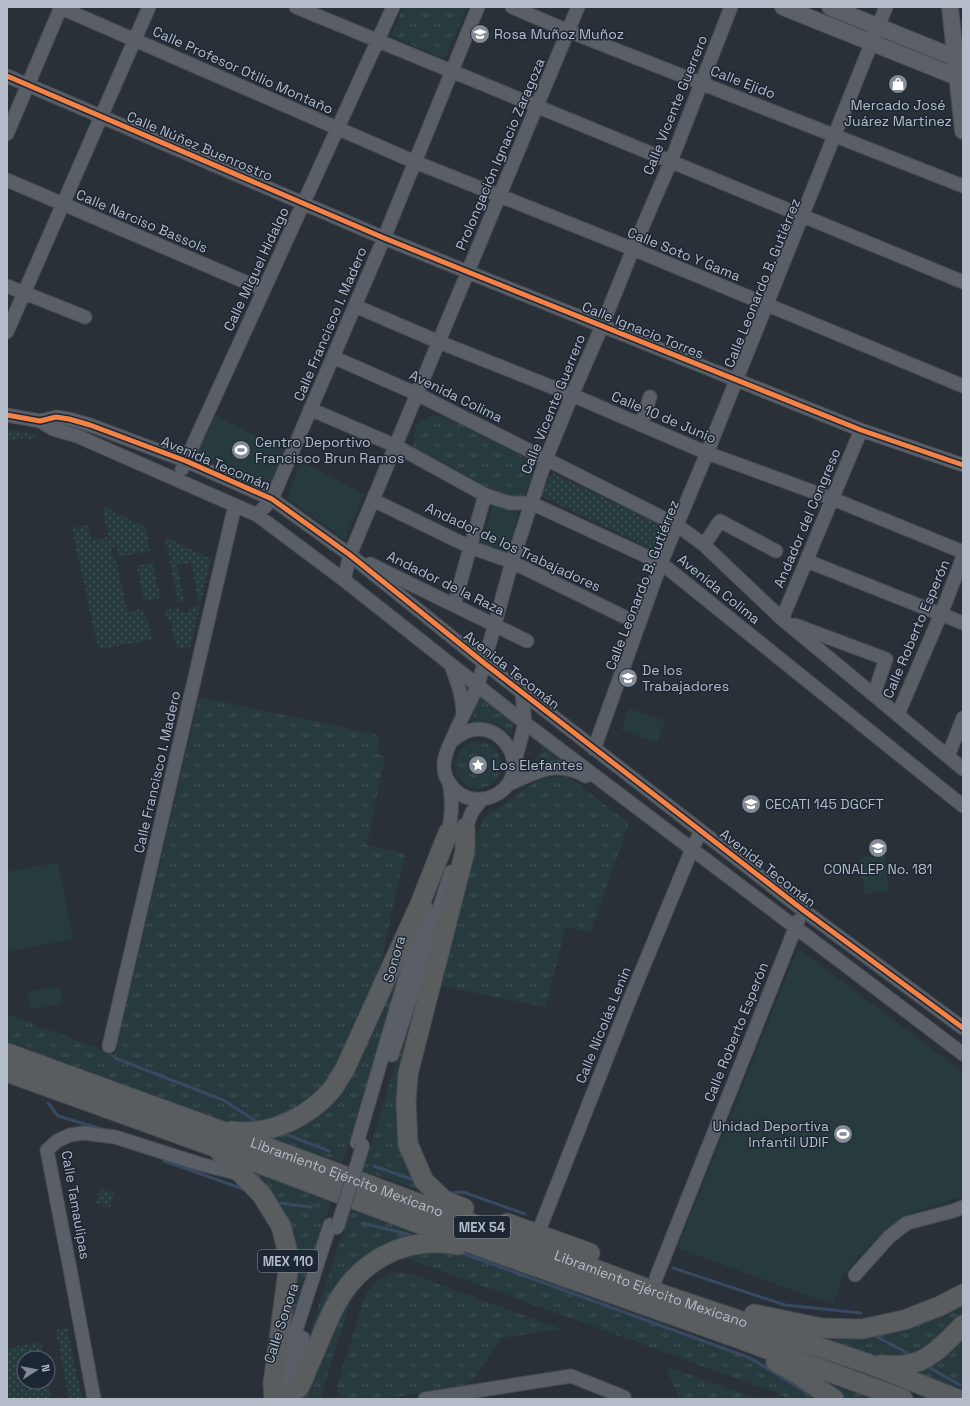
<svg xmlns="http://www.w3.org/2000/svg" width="970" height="1406" font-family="'Space Grotesk',sans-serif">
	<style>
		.grass { fill: url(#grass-tufts) }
		.garden { fill: url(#garden-dots) }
		.pitch { fill: #273a3e }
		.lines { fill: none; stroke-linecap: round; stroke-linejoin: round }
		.stream { stroke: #384963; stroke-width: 3 }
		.minor-casing { stroke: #484c53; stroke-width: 15 }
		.major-casing { stroke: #484c55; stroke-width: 18 }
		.highway-casing { stroke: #474c53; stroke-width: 21 }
		.minor { stroke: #5a5e66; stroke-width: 13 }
		.major { stroke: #5c6168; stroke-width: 16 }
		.highway { stroke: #5a5d60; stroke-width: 19 }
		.minor-bridge-casing { stroke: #484c53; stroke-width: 15; stroke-linecap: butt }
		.minor-bridge { stroke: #5a5e66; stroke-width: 13 }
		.cycleway-casing { stroke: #1d2633; stroke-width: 8 }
		.cycleway { stroke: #f48246; stroke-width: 5 }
		.labels { text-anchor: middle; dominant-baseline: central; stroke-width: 3; stroke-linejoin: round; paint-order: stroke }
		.shield { fill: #1d2633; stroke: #878f9c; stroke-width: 1 }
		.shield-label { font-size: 13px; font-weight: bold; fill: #b4bcc9 }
		.poi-label { font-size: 14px; fill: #b4bcc9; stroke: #1d2633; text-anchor: start }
		.street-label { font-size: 14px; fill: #b4bcc9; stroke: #1d2633 }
	</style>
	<defs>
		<pattern id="grass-tufts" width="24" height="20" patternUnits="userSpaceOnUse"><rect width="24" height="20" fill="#273a3e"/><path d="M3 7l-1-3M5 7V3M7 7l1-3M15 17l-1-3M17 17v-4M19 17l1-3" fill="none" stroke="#445559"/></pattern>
		<pattern id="garden-dots" width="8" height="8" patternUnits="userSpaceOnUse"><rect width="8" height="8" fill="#273a3e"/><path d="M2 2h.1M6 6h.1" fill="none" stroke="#445559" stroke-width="1.8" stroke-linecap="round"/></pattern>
	</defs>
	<rect width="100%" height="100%" fill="#2a3038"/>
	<path class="grass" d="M403,7H468L445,59L391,36Z
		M433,415L449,418L525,458C535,475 535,479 524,495L508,497L424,459L413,446L416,424Z
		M482,696L513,719L512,735C498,722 489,720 471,724L478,697Z
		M199,697L375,734L379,739L377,754L385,756L367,845L405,854L376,984L332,1082L289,1115L239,1127L7,1045V1014L115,1055Z
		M455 765a23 23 0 1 1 46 0a23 23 0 1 1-46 0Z
		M544,744L566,760L565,762L531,770Z
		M567,776L629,823L590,934L566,926L546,1007L440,986L472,845L484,818L535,782L548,777Z
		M426,898L342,1163L264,1136L322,1107Z
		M443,908L401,1093L423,1191L363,1171Z
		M244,1165L332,1197L277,1376L294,1274Z
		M353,1203L438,1236L381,1250L295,1376Z
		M459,1249L767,1362L824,1399H787L782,1395L406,1258L385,1261L403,1254Z
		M396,1272L409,1273L561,1329L502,1338L476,1375L469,1383L459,1387L382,1399H343L338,1392V1383L365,1296C373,1282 382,1276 396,1272Z
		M356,1284L320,1399H299Z
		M963,1298V1317L912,1360H881L811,1334Z
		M963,1331V1396L903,1372Z
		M665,1366L758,1399H680Z
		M794,1366L889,1399H842Z"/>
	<path class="garden" d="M7,430L34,434L38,438L27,439V437L7,441Z
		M552,473L665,527L654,550L541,496Z
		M103,506L145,527L150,551L119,557L117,546L111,547L113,559H116L127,612L144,608L146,620L148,619L152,640L98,649L72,528L88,525L91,540L108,537Z
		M165,537L211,559L190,648L176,647L171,622H168L165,610L178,608L179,613L189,611L188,609L200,606L191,562L177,565L184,601L178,602Z
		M153,562L160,598L144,601L137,566Z
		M100,1189L114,1193L110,1208L96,1203Z
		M67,1328L82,1399H69L56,1330Z
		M41,1342L44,1358H24V1382L48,1381L51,1399H7V1348Z"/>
	<path class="pitch" d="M215,415L285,451L272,485L268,486L199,454L198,449Z
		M301,461L364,494L345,540L287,498Z
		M493,504L519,512L508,551L482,544Z
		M629,708L665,721L657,743L621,730Z
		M885,855L889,891L865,894L860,858Z
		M58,862L73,939L7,952V872Z
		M798,948L963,1072V1196L913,1213L888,1229L858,1257L843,1276L833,1305L677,1248Z
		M59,986L63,1003L31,1010L27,992Z"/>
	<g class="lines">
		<path class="stream" d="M115,1058L223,1100L256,1121
			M48,1103L58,1116L105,1130
			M285,1134L329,1151
			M164,1161L246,1190
			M374,1166L411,1179
			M450,1193L463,1192L525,1214
			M281,1203L311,1207
			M362,1223L411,1235
			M459,1252L750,1358L817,1399
			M673,1268L785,1305L861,1313
			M872,1334L911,1355
			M928,1367L960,1385"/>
		<g class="minor-casing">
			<path id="minor" d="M59,7L415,162L633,249L963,386
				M296,7L963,282
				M512,7L568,31L963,186
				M7,76L384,238L468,272L861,430L963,465
				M7,134L61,7
				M7,180L264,290
				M7,286L85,317
				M355,306L439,342L572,395L707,453L833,499L963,552
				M7,332L149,7
				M333,357L417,394L677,525L704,545L782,619L963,769
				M310,409L396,446L485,495L510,503H531L661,563L963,806
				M7,415L40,421L56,417L69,419L90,425L186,461L272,499L350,555L484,663L803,910L963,1028
				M40,421L53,429L77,436L257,515L344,580L525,723L963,1054
				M641,425L650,397
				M182,469L393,7
				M373,500L470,547L512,562L639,624
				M257,515L272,499L384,238L478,7
				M704,545L720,521L776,551
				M807,561L963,623
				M370,564L527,641
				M344,580L350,555L578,7
				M454,605L485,495
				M782,619L861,430
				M795,625L886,659L874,694
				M451,665C457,681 463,697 463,715C462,718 460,722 458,726C450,745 435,766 451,785C456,792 464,798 474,799C483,800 491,798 499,793C538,766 492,702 451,742
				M898,714L941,614L963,557
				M463,716L478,685L512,562L546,459L572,395L602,326L633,249L671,161L731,7
				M594,749L661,563L707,453L886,7
				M948,756L963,718
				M514,765L525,723L522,693
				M507,785C536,772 556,759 586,776
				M463,835L472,812L481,800
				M446,840C452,821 453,801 449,782
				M109,1046L235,505
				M392,1055L451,872
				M357,1143L426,907
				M538,1233L630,999L692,849L701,831
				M855,1275L889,1237L907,1223L953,1211L963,1207
				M656,1278L798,921
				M280,1380L330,1225
				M94,1399L70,1269L47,1150L57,1141L70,1135L83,1133L115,1137L200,1164L240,1174
				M284,1399L303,1338
				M425,1399L571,1376L624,1397V1399"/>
		</g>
		<g class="major-casing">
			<path id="major" d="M783,7L957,77
				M830,7L963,61
				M950,7L963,131"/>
		</g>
		<g class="highway-casing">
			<g id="highway">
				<path id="s1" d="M7,1053L321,1167L667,1296L869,1364L957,1399"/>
				<path d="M7,1072L215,1147L492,1251L732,1336L903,1399"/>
				<path d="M232,1131C269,1137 311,1116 334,1087C337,1082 340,1076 344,1071L420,904L448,833"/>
				<path d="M220,1152L262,1195L281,1226L287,1249L288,1271L273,1384L274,1399"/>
				<path d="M464,1208L445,1201L424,1181L408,1144L406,1103L408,1074L465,851V828"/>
				<path d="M507,1223L590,1253"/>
				<path d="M754,1314L821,1328L862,1329L904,1320L940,1306L963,1294"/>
				<path d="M776,1362L796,1373L834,1399"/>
				<path d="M881,1365C889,1365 898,1366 905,1365C930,1362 946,1342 963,1325"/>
				<path d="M285,1399C289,1395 295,1391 299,1387C303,1382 305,1373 308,1367C317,1348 324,1328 334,1308C358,1261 405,1235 458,1245"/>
			</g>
		</g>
		<use href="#minor" class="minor"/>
		<use href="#major" class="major"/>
		<use href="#highway" class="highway"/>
		<g class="minor-bridge-casing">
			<path id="minor-bridge" d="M337,1228L363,1145"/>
		</g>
		<use href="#minor-bridge" class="minor-bridge"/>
		<g class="cycleway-casing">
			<path id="cycleway" d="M7,76L384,238L468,272L861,430L963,465
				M7,415L40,421L56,417L69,419L90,425L186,461L272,499L350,555L484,663L803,910L963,1028"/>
		</g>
		<use href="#cycleway" class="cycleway"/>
	</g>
	<defs>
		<g id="school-disc" transform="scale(1)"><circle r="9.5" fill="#848b96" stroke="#1d2633"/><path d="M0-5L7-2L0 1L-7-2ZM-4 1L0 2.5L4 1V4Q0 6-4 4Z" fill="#fff"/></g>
		<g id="shop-disc" transform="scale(1)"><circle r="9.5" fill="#848b96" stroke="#1d2633"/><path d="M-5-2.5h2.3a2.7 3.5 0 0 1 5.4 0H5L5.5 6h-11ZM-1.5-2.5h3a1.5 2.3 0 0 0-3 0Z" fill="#fff"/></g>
		<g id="stadium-disc" transform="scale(1)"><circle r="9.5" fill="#848b96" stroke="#1d2633"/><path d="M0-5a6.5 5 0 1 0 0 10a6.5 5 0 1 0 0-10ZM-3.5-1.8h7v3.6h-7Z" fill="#fff"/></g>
		<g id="sight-disc" transform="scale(1)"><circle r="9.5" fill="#848b96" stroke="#1d2633"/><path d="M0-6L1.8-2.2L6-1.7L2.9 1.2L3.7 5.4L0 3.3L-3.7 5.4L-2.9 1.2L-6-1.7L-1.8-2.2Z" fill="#fff"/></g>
		<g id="university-disc" transform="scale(1)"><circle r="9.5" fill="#848b96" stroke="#1d2633"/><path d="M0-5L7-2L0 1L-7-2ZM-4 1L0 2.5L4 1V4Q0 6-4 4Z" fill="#fff"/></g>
	</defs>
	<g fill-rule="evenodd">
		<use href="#school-disc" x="480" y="34"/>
		<use href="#shop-disc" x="898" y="84"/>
		<use href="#stadium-disc" x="241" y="450"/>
		<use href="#school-disc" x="628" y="678"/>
		<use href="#sight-disc" x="478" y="765"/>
		<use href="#university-disc" x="751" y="804"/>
		<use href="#university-disc" x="878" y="848"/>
		<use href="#stadium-disc" x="843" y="1134"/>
	</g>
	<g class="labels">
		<g class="shield">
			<rect x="454" y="1216" width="56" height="22" rx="3"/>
			<rect x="258" y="1250" width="60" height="22" rx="3"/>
		</g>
		<g class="shield-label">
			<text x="482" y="1227">MEX 54</text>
			<text x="288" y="1261">MEX 110</text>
		</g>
		<g class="poi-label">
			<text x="494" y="34">Rosa Muñoz Muñoz</text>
			<text x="898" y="105" text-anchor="middle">Mercado José<tspan x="898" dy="16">Juárez Martinez</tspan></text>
			<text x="255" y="442">Centro Deportivo<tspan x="255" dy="16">Francisco Brun Ramos</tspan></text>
			<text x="642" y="670">De los<tspan x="642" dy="16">Trabajadores</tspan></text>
			<text x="492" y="765">Los Elefantes</text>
			<text x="765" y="804">CECATI 145 DGCFT</text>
			<text x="878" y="869" text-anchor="middle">CONALEP No. 181</text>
			<text x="829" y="1126" text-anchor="end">Unidad Deportiva<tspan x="829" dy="16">Infantil UDIF</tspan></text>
		</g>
		<g class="street-label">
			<text transform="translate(243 70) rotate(24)">Calle Profesor Otilio Montaño</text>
			<text transform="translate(743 82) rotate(21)">Calle Ejido</text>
			<text transform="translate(675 105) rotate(-68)">Calle Vicente Guerrero</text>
			<text transform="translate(200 146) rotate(23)">Calle Núñez Buenrostro</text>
			<text transform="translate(500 154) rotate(-67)">Prolongación Ignacio Zaragoza</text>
			<text transform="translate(142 221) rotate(23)">Calle Narciso Bassols</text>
			<text transform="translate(684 254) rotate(22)">Calle Soto Y Gama</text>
			<text transform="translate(256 269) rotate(-65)">Calle Miguel Hidalgo</text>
			<text transform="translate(762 283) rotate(-68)">Calle Leonardo B. Gutiérrez</text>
			<text transform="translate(330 324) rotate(-67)">Calle Francisco I. Madero</text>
			<text transform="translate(643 330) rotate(22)">Calle Ignacio Torres</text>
			<text transform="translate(456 396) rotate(26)">Avenida Colima</text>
			<text transform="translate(553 404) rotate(-68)">Calle Vicente Guerrero</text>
			<text transform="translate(664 417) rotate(23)">Calle 10 de Junio</text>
			<text transform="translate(216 463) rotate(23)">Avenida Tecomán</text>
			<text transform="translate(807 518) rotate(-67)">Andador del Congreso</text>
			<text transform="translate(513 547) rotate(25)">Andador de los Trabajadores</text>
			<text transform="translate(446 583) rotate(26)">Andador de la Raza</text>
			<text transform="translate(642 585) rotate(-69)">Calle Leonardo B. Gutiérrez</text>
			<text transform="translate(719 589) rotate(39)">Avenida Colima</text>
			<text transform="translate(916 629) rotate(-67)">Calle Roberto Esperón</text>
			<text transform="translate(512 670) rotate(38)">Avenida Tecomán</text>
			<text transform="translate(157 772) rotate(-77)">Calle Francisco I. Madero</text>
			<text transform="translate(768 868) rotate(38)">Avenida Tecomán</text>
			<text transform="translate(394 959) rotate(-74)">Sonora</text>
			<text transform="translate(603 1025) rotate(-68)">Calle Nicolás Lenin</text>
			<text transform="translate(736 1032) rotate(-68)">Calle Roberto Esperón</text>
			<text stroke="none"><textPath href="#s1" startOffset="362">Libramiento Ejército Mexicano</textPath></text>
			<text transform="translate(76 1205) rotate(80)">Calle Tamaulipas</text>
			<text stroke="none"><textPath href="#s1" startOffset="686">Libramiento Ejército Mexicano</textPath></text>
			<text transform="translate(281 1323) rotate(-72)">Calle Sonora</text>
		</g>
	</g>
	<rect width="970" height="1406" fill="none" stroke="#b4bcc9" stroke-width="16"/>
	<g transform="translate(36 1370) rotate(79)"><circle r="19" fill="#1d2633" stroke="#59626f"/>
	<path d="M0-3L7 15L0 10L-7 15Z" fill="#848b96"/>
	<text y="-6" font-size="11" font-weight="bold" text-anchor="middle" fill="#b4bcc9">N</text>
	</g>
</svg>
